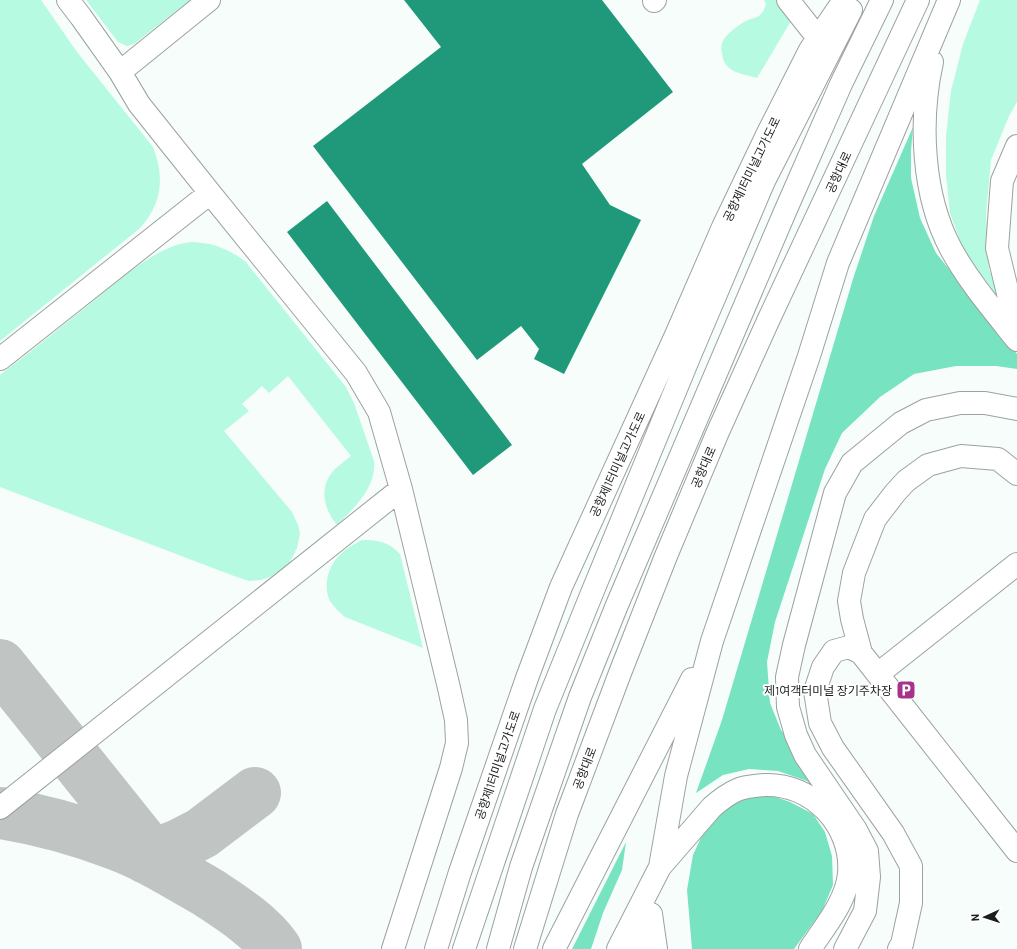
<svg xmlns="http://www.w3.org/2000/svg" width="1017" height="949" font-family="Barlow,'Noto Sans KR',sans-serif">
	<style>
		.green { fill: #b7fae2 }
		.forest { fill: #77e3c1 }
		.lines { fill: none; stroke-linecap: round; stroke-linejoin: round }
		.taxiway { stroke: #c0c4c3; stroke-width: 52 }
		.building { fill: #20997a }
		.minor-casing { stroke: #9ca29f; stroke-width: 24 }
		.minor { stroke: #fff; stroke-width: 22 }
		.labels { text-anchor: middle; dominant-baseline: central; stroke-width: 4; stroke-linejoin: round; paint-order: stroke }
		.street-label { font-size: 12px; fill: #1c1e1d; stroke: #fff }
		.poi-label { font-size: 12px; fill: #1c1e1d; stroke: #fff; text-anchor: end }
	</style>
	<rect width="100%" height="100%" fill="#f7fdfb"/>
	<path class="green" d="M0,0H41L77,52L153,147C165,177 162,205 139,229L0,341Z
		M86,0H190L134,44L127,46L118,42Z
		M764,0H795L800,6L757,78C742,74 723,72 722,53C721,50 721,44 723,41C726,34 737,26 744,22C756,16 761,20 766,4Z
		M980,0H1017V102L1009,116L991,160L986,215L989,269L1002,305L963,249L950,213L946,175V136L951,91L963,44Z
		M191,242C214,243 226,248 245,261L346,387L354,403L374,461C377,487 354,508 337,525C324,509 318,488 334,470C339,465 345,461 351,456L288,376L269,393L262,386L242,404L249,411L224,431L292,512L298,525L300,534L297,548L289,564L270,577L261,580L249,581L234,576L0,487V375C29,353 57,330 86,307C115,284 154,246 191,242Z
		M362,540C378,540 389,542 400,554L423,648L345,617C339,612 334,607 330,601C322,585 329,563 343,552C348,547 355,544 362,540Z"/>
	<path class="forest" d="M913,127L911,151V178L920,218L936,253L1017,354V369L996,366H956L914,374L880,397L842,433L825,469L775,622L767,662L770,703L781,730L803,759L824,795L807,781L778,771L749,769L723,775L696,793L722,720L853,279L874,216Z
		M751,795L773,796L790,802L813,814L825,832L832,856L833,885L822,911L794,949H692L687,890L693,855L710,818L733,802Z
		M626,842L622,870L603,913L591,949H572Z"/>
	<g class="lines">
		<path class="taxiway" d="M0,665L153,856L158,859
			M0,813C38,819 78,830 115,844C148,856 178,875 209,893C233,909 259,925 276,949
			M146,858L179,845L202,833L255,793"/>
	</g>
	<path class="building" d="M404,0H602L673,92L582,164L610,205L641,220L564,374L534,359L539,349L521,326L477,360L313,146L441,47Z
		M327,201L512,445L473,475L287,232Z"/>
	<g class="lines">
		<g class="minor-casing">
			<path id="minor" d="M68,0L81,17L120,72L139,104L210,193L356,373L379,412L401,489L449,688L456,720L457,743L451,768L393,949
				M788,0L818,38
				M654,1L655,0
				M932,62C919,121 922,195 951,249C969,282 994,311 1017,340
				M120,72L209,0
				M1017,146L1002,181L997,248L1010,302L1017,319
				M0,359L210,193
				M1017,474L998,459L961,456L928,465L906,481L895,493L875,519L854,573L849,601L852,619L861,653L1017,851
				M861,653L849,647L834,651L823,667L815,691L820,723L833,748L893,833L911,866V903L902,944L899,949
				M878,674L1017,564
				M0,808L401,489
				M660,867L712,807C720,800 728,794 737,790C746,786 755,786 764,785C813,783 853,826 849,874C846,902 825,926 810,949
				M651,914L656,949
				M436,949L460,872L527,678L561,587L676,335L723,227L767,135L810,50L844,0
				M464,949L545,709L592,593L690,355L764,181L851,10
				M498,949L521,867L580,697L617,605L784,214L841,84L882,0
				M525,949L567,814L620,673L666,556L717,434L768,321L918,0
				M554,949L692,679
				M618,949L660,867L676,776L712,641L809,356L838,263L949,0
				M638,949L645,910
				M845,949L865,911L869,877L867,851L856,830L805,755L796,735L788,707L787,677L794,645L835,493L852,463L901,423L926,410L960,403H985L1017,409"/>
		</g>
		<use href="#minor" class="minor"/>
	</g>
	<defs>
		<g id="parking-square" transform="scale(1)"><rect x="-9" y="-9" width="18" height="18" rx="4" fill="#a7328b" stroke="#fff"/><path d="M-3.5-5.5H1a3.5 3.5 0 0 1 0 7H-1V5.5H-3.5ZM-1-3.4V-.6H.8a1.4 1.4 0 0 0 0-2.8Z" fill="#fff"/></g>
	</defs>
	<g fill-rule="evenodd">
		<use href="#parking-square" x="906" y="690"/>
	</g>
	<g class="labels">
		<g class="street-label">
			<text transform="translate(751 169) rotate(-64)">공항제1터미널고가도로</text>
			<text transform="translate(838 172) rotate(-65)">공항대로</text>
			<text transform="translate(617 464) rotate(-65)">공항제1터미널고가도로</text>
			<text transform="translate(703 467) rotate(-67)">공항대로</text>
			<text transform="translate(497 765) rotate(-71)">공항제1터미널고가도로</text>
			<text transform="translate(584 768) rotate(-69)">공항대로</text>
		</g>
		<g class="poi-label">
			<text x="892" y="690">제1여객터미널 장기주차장</text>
		</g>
	</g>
	<g transform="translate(985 917) rotate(267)" stroke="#ffffff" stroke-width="3" paint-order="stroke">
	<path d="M0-3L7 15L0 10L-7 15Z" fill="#1c1e1d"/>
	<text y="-6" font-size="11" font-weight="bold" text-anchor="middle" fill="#1c1e1d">N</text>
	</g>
</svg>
